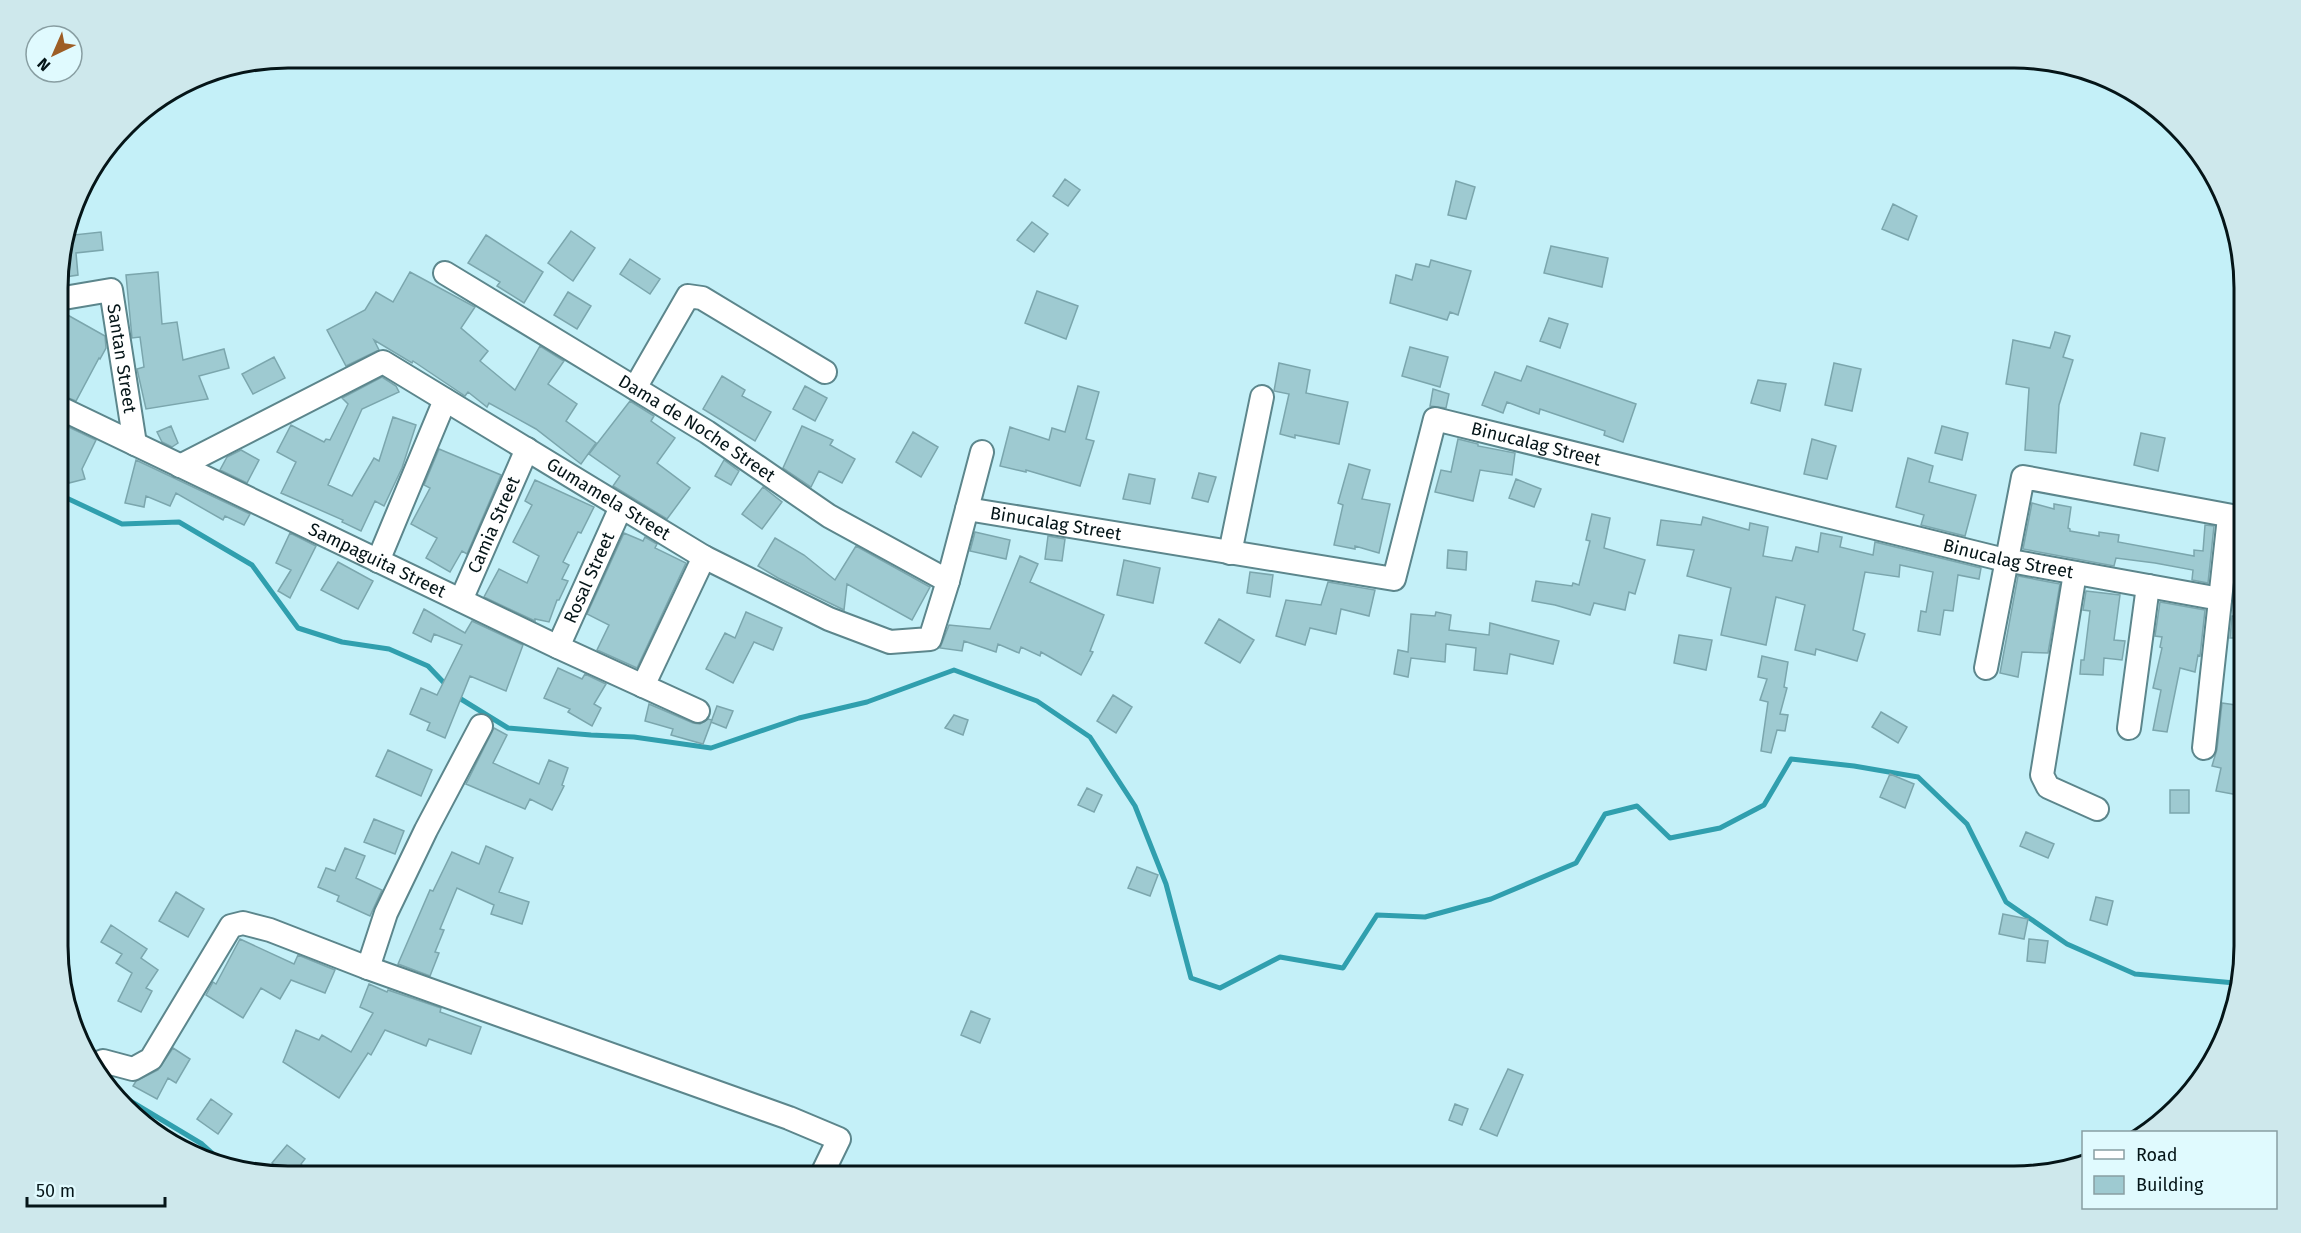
<svg xmlns="http://www.w3.org/2000/svg" width="2301" height="1233" font-family="'Fira Sans',sans-serif">
	<style>
		.lines { fill: none; stroke-linecap: round; stroke-linejoin: round }
		.stream { stroke: #309fae; stroke-width: 5 }
		.building { fill: #9ecad1; stroke: #7ba6ad; stroke-width: 1.5 }
		.minor-casing { stroke: #5c868c; stroke-width: 26 }
		.minor { stroke: #fff; stroke-width: 22 }
		.labels { text-anchor: middle; dominant-baseline: central; stroke-width: 6; stroke-linejoin: round; paint-order: stroke }
		.street-label { font-size: 18px; fill: #051518; stroke: #e0fafe }
		.rim { fill: none; stroke: #051518; stroke-width: 3 }
	</style>
	<rect width="100%" height="100%" fill="#c4f0f8"/>
	<g class="lines">
		<path class="stream" d="M58,494L122,524L179,522L252,565L298,628L342,642L389,649L428,666L448,687
			M456,696L508,728L591,735L634,737L711,748L799,718L867,702L954,670L1037,701L1090,737L1135,806L1166,884L1191,978L1220,988L1280,957L1343,968L1377,915L1425,917L1491,899L1576,863L1605,814L1637,806L1670,838L1720,828L1764,805L1791,759L1854,766L1918,777L1967,824L2006,902L2067,944L2135,974L2235,983
			M107,1087L202,1144L221,1161"/>
	</g>
	<path class="building" d="M1065,179L1080,190L1068,206L1053,196Z
		M1456,181L1475,187L1466,219L1448,215Z
		M1893,204L1917,216L1908,240L1882,229Z
		M71,221L74,235L101,232L103,250L76,253L78,275L58,278Z
		M1032,222L1048,234L1034,252L1017,240Z
		M571,231L595,248L573,281L548,263Z
		M486,235L543,272L524,303L497,286L500,282L468,263Z
		M1551,246L1608,258L1602,287L1544,273Z
		M630,259L660,279L650,294L620,274Z
		M1431,260L1471,271L1458,315L1450,312L1447,320L1390,303L1396,275L1412,280L1416,264L1429,267Z
		M158,272L162,324L177,322L183,360L224,349L229,368L199,376L208,399L146,409L137,369L144,367L140,337L132,338L126,275Z
		M410,272L475,307L461,328L488,351L480,361L515,390L540,346L564,361L548,384L577,404L566,421L596,443L581,464L536,429L489,403L487,407L468,392L465,396L413,361L412,363L374,340L379,350L346,366L327,330L365,310L376,292L393,302Z
		M1037,291L1078,306L1066,339L1025,323Z
		M568,292L591,306L577,329L554,315Z
		M64,313L105,336L106,348L100,359L99,358L76,401L58,394V327Z
		M1549,318L1568,324L1560,348L1540,341Z
		M2055,332L2070,336L2063,357L2073,360L2059,405L2056,453L2025,450L2029,388L2006,384L2013,340L2050,348Z
		M1410,347L1448,357L1440,387L1402,376Z
		M274,357L285,378L253,394L242,374Z
		M1279,363L1310,370L1306,393L1348,402L1339,444L1295,435V438L1280,434L1289,394L1274,391Z
		M1834,363L1861,369L1852,411L1825,405Z
		M1527,366L1636,404L1623,442L1604,435L1605,431L1540,409L1539,414L1507,402L1503,413L1482,405L1495,372L1521,381Z
		M722,376L745,390L742,396L771,412L755,441L703,409Z
		M382,377L396,386L399,392L362,409L328,485L352,496L374,458L379,461L393,417L416,425L402,468L384,506L375,501L361,531L342,522L343,520L281,493L296,462L277,452L291,425L324,442L326,439L330,440L348,404L342,398Z
		M1758,380L1786,384L1780,411L1751,403Z
		M805,386L827,398L815,421L793,409Z
		M1078,386L1099,392L1086,439L1094,441L1080,486L1026,470V472L1000,466L1010,427L1049,440L1052,428L1065,432Z
		M1433,389L1449,394L1446,408L1430,406Z
		M630,401L654,416L651,421L675,438L657,463L690,488L667,519L613,486L620,476L589,454Z
		M58,422L96,440L82,469L85,479L69,483L61,454L58,452Z
		M171,426L178,443L172,447L162,442L157,432Z
		M802,426L833,440L830,445L855,459L842,483L819,471L811,487L783,468Z
		M1942,426L1968,433L1962,460L1935,453Z
		M913,432L938,447L921,477L896,462Z
		M2141,433L2165,438L2158,471L2134,465Z
		M1458,439L1478,444V446L1515,453L1512,475L1480,470L1473,501L1435,492L1441,470L1451,472Z
		M1812,439L1836,446L1827,479L1804,474Z
		M439,449L501,475L467,554L462,551L450,572L426,558L437,538L411,524L430,488L424,485Z
		M241,450L259,460L247,483L220,470L227,457Z
		M1908,458L1933,466L1929,482L1976,495L1965,536L1921,525L1924,515L1896,507Z
		M136,460L250,514L244,525L225,516L223,520L176,493L170,506L146,496L144,507L125,503Z
		M724,460L739,471L731,485L715,476Z
		M1349,464L1370,470L1362,499L1390,504L1379,553L1355,546V549L1334,545L1343,505L1338,503Z
		M1199,473L1216,477L1208,502L1192,498Z
		M1129,474L1155,479L1150,504L1123,499Z
		M1516,479L1541,489L1534,507L1509,498Z
		M535,480L594,507L581,533L578,532L563,562L569,565L562,579L568,581L559,600H557L549,622L535,619V621L484,597L499,569L527,583L539,556L513,542L532,505L525,501Z
		M763,487L782,502L762,529L742,514Z
		M2032,503L2054,509V504L2071,507L2068,528L2070,529V531L2099,536V532L2119,535L2118,542L2194,556V550L2203,551L2205,525L2214,526L2208,583L2192,580L2193,570L2155,563L2116,558L2114,566L2023,549Z
		M1592,514L1610,518L1604,548L1645,560L1635,594L1629,592L1625,610L1594,603L1590,615L1555,605L1532,601L1536,581L1572,586L1573,583L1579,585L1590,541L1586,540Z
		M1703,517L1749,530L1750,523L1768,527L1763,556L1792,561L1796,547L1818,552L1821,533L1842,537L1840,547L1873,555L1875,542L1981,568L1979,579L1958,575L1953,611L1944,610L1940,635L1918,631L1921,611L1926,612L1933,572L1900,565L1899,577L1865,572L1853,630L1865,634L1857,661L1816,649L1815,655L1795,650L1805,605L1776,597L1766,645L1721,635L1731,588L1687,576L1694,550L1657,545L1661,520L1701,525Z
		M975,532L1010,540L1006,559L970,551Z
		M290,533L316,546L290,598L278,591L291,570L276,563Z
		M624,533L643,541L645,537L657,544L655,548L686,563L637,668L597,650L609,625L587,614Z
		M1048,536L1065,539L1062,561L1045,559Z
		M775,538L804,555L835,580L856,546L930,587L912,620L847,584L844,610L778,578L758,566Z
		M1448,550L1467,552L1466,570L1447,568Z
		M1020,556L1038,564L1030,582L1104,615L1090,651L1093,652L1081,675L1041,652L1040,656L1021,647L1019,653L998,644L996,652L964,641L962,651L940,648L949,625L990,629Z
		M1124,560L1160,568L1153,603L1117,595Z
		M338,562L373,581L358,609L321,590Z
		M1250,572L1273,575L1270,597L1247,593Z
		M2018,576L2060,584L2048,653L2022,652L2018,677L2000,673Z
		M1328,582L1375,590L1369,616L1341,609L1336,634L1310,628L1305,645L1276,636L1286,600L1321,605Z
		M2086,591L2120,595L2114,640L2125,641L2122,660L2104,658L2103,675L2080,674L2081,660H2084L2090,611L2083,610Z
		M2160,602L2205,610L2200,656L2198,655L2195,672L2180,668L2167,732L2153,730L2161,690L2153,688L2162,648L2160,647L2162,637L2155,636Z
		M424,609L465,633L472,621L523,645L506,691L470,676L445,738L427,730L430,723L410,714L421,688L437,695L462,645L434,634L431,642L413,633Z
		M746,612L782,628L773,650L754,642L733,683L706,669L725,633L735,638Z
		M1436,612L1451,615L1449,630L1489,635L1490,623L1559,641L1553,664L1510,654L1507,674L1474,670L1476,648L1446,644L1445,662L1411,658L1408,677L1394,674L1398,650L1408,652L1411,614L1435,616Z
		M2232,616L2243,617V638H2230Z
		M1219,619L1254,640L1240,663L1205,643Z
		M1679,635L1712,640L1706,670L1674,663Z
		M1762,656L1788,662L1784,687L1787,688L1780,714L1788,715L1785,731L1777,730L1771,753L1761,751L1768,702L1760,700L1767,679L1758,677Z
		M558,668L582,679L585,674L606,684L594,704L601,708L592,726L568,712L570,709L544,698Z
		M1113,695L1132,707L1116,733L1097,721Z
		M2222,703L2243,706L2244,796L2216,791L2221,768L2212,766L2217,749Z
		M649,704L693,723L700,724L708,719L712,720L703,744L671,735L673,729L645,721Z
		M717,706L733,711L726,728L711,722Z
		M1881,712L1907,727L1898,743L1872,727Z
		M954,715L968,720L963,735L945,728Z
		M494,728L507,735L493,763L539,784L549,760L568,768L562,785L564,786L552,810L530,799L525,809L466,784Z
		M388,750L432,770L421,796L376,776Z
		M1890,774L1914,784L1905,808L1880,797Z
		M1087,788L1102,795L1094,812L1078,805Z
		M2170,790H2189V813H2170Z
		M374,819L404,831L395,854L364,842Z
		M2026,832L2054,844L2048,858L2020,846Z
		M486,846L513,858L499,892L529,902L522,924L491,914L494,905L457,888L440,929L444,930L435,952L439,953L430,976L398,964L430,890L433,891L452,852L479,864Z
		M345,848L365,856L356,878L382,890L370,916L337,901L339,896L318,887L326,868L335,871Z
		M1137,867L1158,875L1150,896L1128,888Z
		M176,892L204,909L188,937L159,921Z
		M2096,897L2113,901L2107,925L2090,920Z
		M2003,914L2028,919L2024,939L1999,934Z
		M111,925L147,949L141,958L158,970L146,988L152,991L141,1012L118,1001L132,973L116,963L122,954L101,942Z
		M240,939L294,964L298,955L335,970L325,993L291,980L280,999L261,988L243,1018L206,995L213,982L216,984Z
		M2029,939L2048,941L2045,963L2027,961Z
		M369,984L387,992L388,990L441,1008L440,1012L481,1027L471,1054L429,1039L426,1046L385,1030L371,1055L368,1053L339,1098L283,1062L296,1030L319,1040L322,1035L351,1052L373,1013L360,1007Z
		M971,1011L990,1019L980,1043L961,1035Z
		M173,1048L190,1059L176,1083L168,1078L157,1099L133,1086L136,1081L158,1070Z
		M1508,1069L1523,1075L1497,1136L1480,1129Z
		M211,1099L232,1114L218,1134L197,1119Z
		M1455,1104L1468,1109L1462,1125L1449,1120Z
		M287,1145L305,1159L301,1164L310,1176H287L272,1163Z"/>
	<g class="lines">
		<g class="minor-casing">
			<g id="minor">
				<path id="s1" d="M445,273L707,432L829,516L948,581"/>
				<path id="s2" d="M58,299L111,290L135,444"/>
				<path d="M635,388L688,296L702,298L825,372"/>
				<path id="s3" d="M58,407L558,647L698,711"/>
				<path id="s4" d="M180,466L383,362L704,557L829,619L890,642L930,639L948,581L982,452"/>
				<path id="s5" d="M967,509L1394,579L1435,419L2005,560L2220,599"/>
				<path d="M1230,553L1262,397"/>
				<path d="M378,561L445,400"/>
				<path d="M2075,573L2042,775L2048,787L2097,809"/>
				<path id="s6" d="M461,600L527,449"/>
				<path id="s7" d="M558,647L621,507"/>
				<path d="M1986,668L2023,477L2243,518"/>
				<path d="M643,686L704,557"/>
				<path d="M2129,728L2148,586"/>
				<path d="M2204,748L2229,517"/>
				<path d="M368,968L386,913L426,830L481,726"/>
				<path d="M93,1067L103,1061L133,1069L151,1059L231,926L243,923L270,930L368,968L789,1118L839,1139L821,1176"/>
			</g>
		</g>
		<use href="#minor" class="minor"/>
	</g>
	<g class="labels">
		<g class="street-label">
			<text stroke="none"><textPath href="#s2" startOffset="123">Santan Street</textPath></text>
			<text stroke="none"><textPath href="#s1" startOffset="296">Dama de Noche Street</textPath></text>
			<text stroke="none"><textPath href="#s5" startOffset="702">Binucalag Street</textPath></text>
			<text stroke="none"><textPath href="#s4" startOffset="492">Gumamela Street</textPath></text>
			<text stroke="none"><textPath href="#s5" startOffset="90">Binucalag Street</textPath></text>
			<text stroke="none"><textPath href="#s6" startOffset="82">Camia Street</textPath></text>
			<text stroke="none"><textPath href="#s5" startOffset="1188">Binucalag Street</textPath></text>
			<text stroke="none"><textPath href="#s3" startOffset="354">Sampaguita Street</textPath></text>
			<text stroke="none"><textPath href="#s7" startOffset="76">Rosal Street</textPath></text>
		</g>
	</g>
	<path d="M0 0H2301V1233H0ZM288 68H2014A220 220 0 0 1 2234 288V946A220 220 0 0 1 2014 1166H288A220 220 0 0 1 68 946V288A220 220 0 0 1 288 68Z" fill="#cee8ec" fill-rule="evenodd"/>
	<path class="rim" d="M288 68H2014A220 220 0 0 1 2234 288V946A220 220 0 0 1 2014 1166H288A220 220 0 0 1 68 946V288A220 220 0 0 1 288 68Z"/>
	<rect x="2082" y="1131" width="195" height="78" fill="#e0fafe" stroke="#889ea2" stroke-width="1.5"/>
	<rect x="2094" y="1150" width="30" height="9" fill="#ffffff" stroke="#889ea2" stroke-width="1.5"/>
	<text x="2136" y="1161" font-size="18" fill="#051518">Road</text>
	<rect x="2094" y="1176" width="30" height="18" fill="#9ecad1" stroke="#889ea2" stroke-width="1.5"/>
	<text x="2136" y="1191" font-size="18" fill="#051518">Building</text>
	<g transform="translate(54 54) rotate(224)"><circle r="28" fill="#e0fafe" stroke="#889ea2" stroke-width="1.5"/>
	<path d="M0-4.5L10 22L0 15L-10 22Z" fill="#9d5d25"/>
	<text y="-9" font-size="16" font-weight="bold" text-anchor="middle" fill="#051518">N</text>
	</g>
	<path d="M27 1197v9h138v-9" fill="none" stroke="#051518" stroke-width="3"/>
	<text x="36" y="1197" font-size="18" fill="#051518" stroke="#e0fafe" stroke-width="4.5" paint-order="stroke">50 m</text>
</svg>
